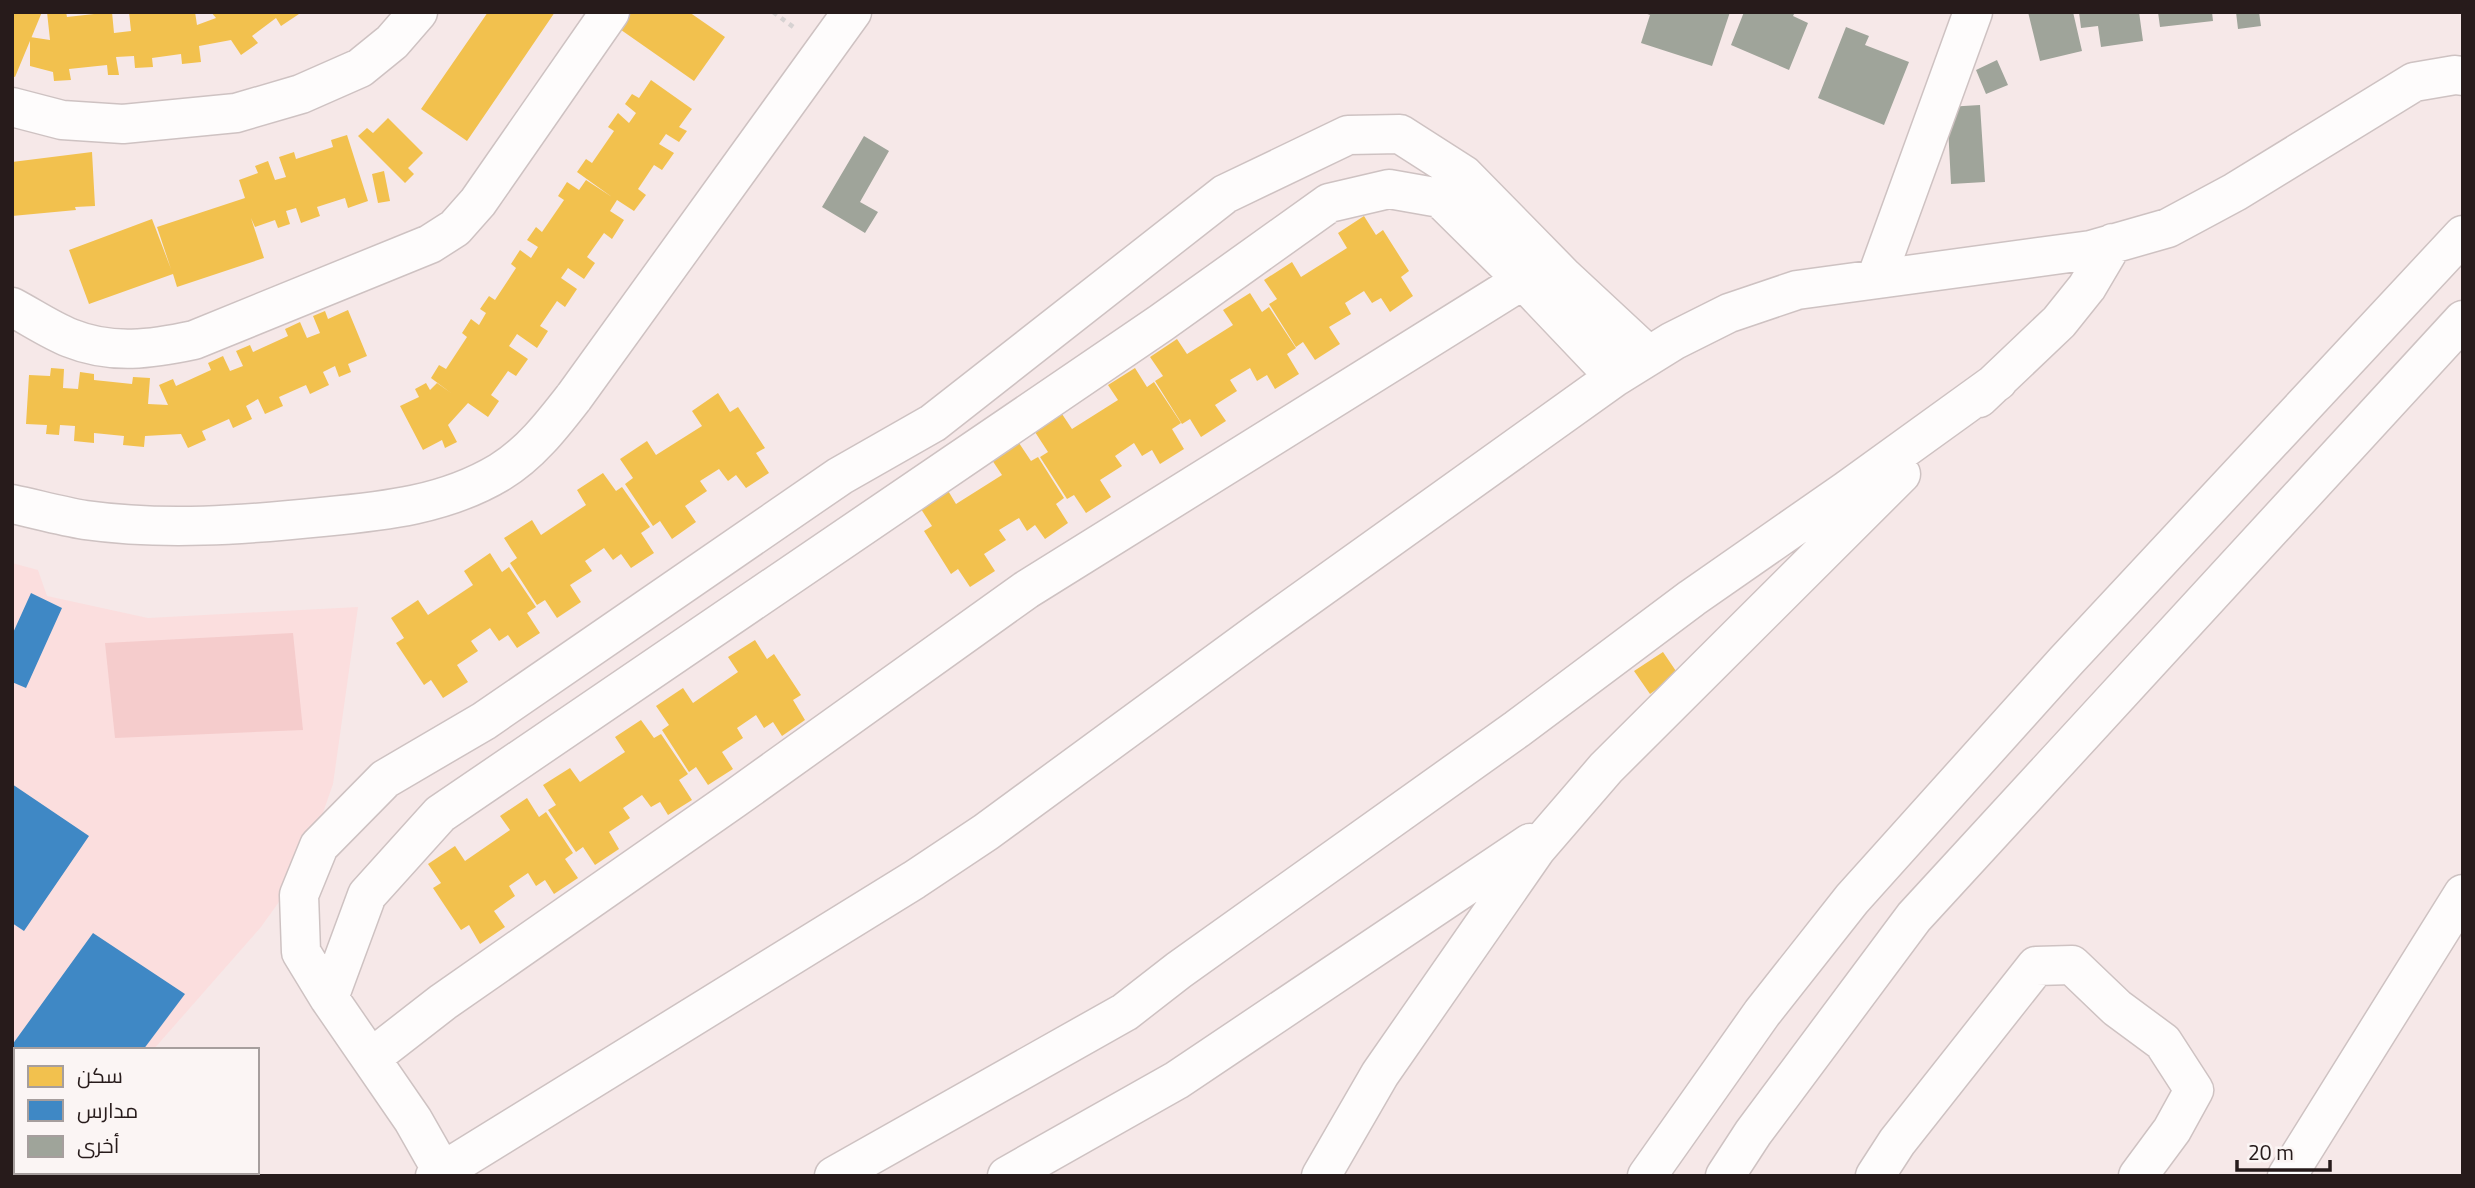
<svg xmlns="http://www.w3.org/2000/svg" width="2475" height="1188" font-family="Georgia,Cairo,serif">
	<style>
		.built { fill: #fbdede }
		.green { fill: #f5cccc }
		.homes { fill: #f2c14e }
		.schools { fill: #3f88c5 }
		.building { fill: #9fa49a }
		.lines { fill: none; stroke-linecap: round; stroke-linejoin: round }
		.minor-casing { stroke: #cec2c2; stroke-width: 41 }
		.path { stroke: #d7d2d2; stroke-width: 4.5; stroke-dasharray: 5 5; stroke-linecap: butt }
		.minor { stroke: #fefcfc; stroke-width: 38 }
	</style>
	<rect width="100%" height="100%" fill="#f6e8e8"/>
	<path class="built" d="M12,563L38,570L47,596L148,618L358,607L333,784L304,867L261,927L153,1050H16V1172H45L42,1176H12Z"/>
	<path class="green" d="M293,633L303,730L115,738L105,643Z"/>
	<path class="homes" d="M12,12H42L15,77L12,76Z
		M47,12H66L67,17L112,12L114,33L131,31L129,12H195L197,25L216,18L211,12L299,14L281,26L276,18L252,36L258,43L241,55L231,40L199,46L201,62L182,64L181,54L152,58L153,67L135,68L134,56L116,57L119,75H108L107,65L69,69L71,80L54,81L53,72L30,66V37L50,40Z
		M488,12H555L467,141L421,109Z
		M623,12H689L725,37L694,81L614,25Z
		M651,80L692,109L679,127L687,131L679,142L666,134L659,144L674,153L662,170L654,165L638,189L646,195L634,211L617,200L610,211L624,220L612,239L604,233L587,257L595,263L584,279L568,268L561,278L577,289L565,307L557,301L540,326L548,331L537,348L517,334L509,346L528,359L516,376L508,371L491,395L499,401L488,417L468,403L448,425L457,442L445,448L442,440L423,450L400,406L419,397L415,389L426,383L430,390L437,383L451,393L431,378L439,365L446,369L467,337L462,333L471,319L479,325L486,313L480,309L489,296L495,300L516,268L511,264L520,250L531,258L538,247L527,240L536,227L542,232L564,200L558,196L567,182L579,190L586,180L612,197L577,172L586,159L592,163L614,131L608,127L618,113L629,123L636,113L625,104L632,94L639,98Z
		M388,118L423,153L408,168L414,174L405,183L358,136L367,128L373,133Z
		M347,135L368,201L348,208L345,198L317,207L320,216L301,223L296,208L286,211L290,224L278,228L275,220L255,227L251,218L264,258L177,287L173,274L89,304L69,250L152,219L171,269L157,227L245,198L239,180L258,173L255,166L268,161L275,180L286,177L279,157L294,152L296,159L333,147L331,140Z
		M92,152L95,206L75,207L76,210L12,216V162Z
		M384,171L390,201L378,203L372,174Z
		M1364,216L1376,235L1383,230L1409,271L1401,277L1413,296L1390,312L1381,298L1372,303L1364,291L1345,303L1351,314L1329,327L1340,344L1315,360L1303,342L1296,347L1269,304L1277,299L1264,280L1292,262L1301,277L1347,248L1338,233Z
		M1250,293L1262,312L1269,307L1296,348L1287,354L1299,374L1275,389L1267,375L1257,381L1250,368L1230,380L1237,391L1215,405L1226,421L1201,437L1190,419L1182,424L1155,381L1163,376L1150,357L1177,339L1187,354L1233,325L1223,310Z
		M348,310L367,356L348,364L351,372L339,377L335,366L323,372L329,385L310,394L306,385L279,397L283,406L265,414L258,399L246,406L252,419L233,428L229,419L202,431L206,440L188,448L181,434L145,436L144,447L123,445L124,436L94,433V443L74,441L75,426L60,425L59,435L46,434L47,425L26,424L29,375L50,376L51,368L64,369L63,388L78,389L80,372L94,374V380L132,384L133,377L150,378L148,404L168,405L159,385L173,379L176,386L211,370L208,363L223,356L230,371L243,366L236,351L250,345L253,352L288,336L285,329L300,322L307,338L320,333L313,316L325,311L328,319Z
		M1135,368L1147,387L1154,382L1181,423L1172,429L1184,449L1160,464L1152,450L1142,456L1134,443L1115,456L1122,466L1100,480L1111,497L1086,513L1074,495L1067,499L1040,457L1048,452L1035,432L1062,414L1072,429L1118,400L1108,385Z
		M718,393L730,412L738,407L765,448L756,453L769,473L746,488L736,475L728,481L719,469L700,481L707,491L685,506L696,522L672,539L660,521L653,526L625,484L633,478L620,459L647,441L656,455L702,426L692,411Z
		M1019,443L1031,461L1038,457L1064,498L1056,504L1068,523L1045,539L1035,525L1027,531L1019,518L999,530L1006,540L984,554L995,571L970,587L958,569L951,574L924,531L932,526L919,506L947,489L956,504L1002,475L992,460Z
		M603,473L616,491L622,487L650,527L641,533L654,553L631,568L621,554L613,560L604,548L585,561L592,571L570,585L581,602L557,618L545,600L537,605L510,563L517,558L504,538L532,520L541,535L586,505L577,490Z
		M490,553L502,572L509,567L536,607L527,613L540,633L517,648L508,635L499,641L490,628L471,641L478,651L457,665L468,682L443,698L431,680L424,685L396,643L404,638L391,618L418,600L428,615L473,585L464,571Z
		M755,640L767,659L774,654L801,695L793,700L805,720L782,736L773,722L764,728L756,715L737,728L743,738L722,752L733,769L708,785L696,767L689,772L662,730L669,725L656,706L683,688L693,703L738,672L728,657Z
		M1663,652L1678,674L1650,694L1634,671Z
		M641,720L654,738L661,734L688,774L679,780L692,800L668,815L660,802L651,807L642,795L623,808L630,818L609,832L619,849L595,865L583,847L576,852L548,810L556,805L543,785L570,768L580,782L625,752L615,737Z
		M527,798L539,817L546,812L573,853L565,859L578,878L554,894L545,880L536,886L528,873L509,886L515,896L494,911L505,927L480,944L469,925L461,930L433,888L441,883L428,864L455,846L465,861L510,830L500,816Z"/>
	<path class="schools" d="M31,593L62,608L26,688L12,682V635Z
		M12,784L89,836L24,931L12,923Z
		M93,933L185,994L143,1050H16V1078L12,1075V1045Z"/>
	<path class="building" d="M1642,12H1730L1712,66L1641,43L1650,15Z
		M1744,12H1795L1793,16L1808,23L1789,70L1731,45Z
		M2028,12H2073L2082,51L2040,61Z
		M2079,12H2139L2143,41L2101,47L2098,26L2081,28Z
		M2158,12H2212L2213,21L2160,27Z
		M2236,12H2259L2261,26L2238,29Z
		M1846,27L1869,36L1865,45L1909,62L1884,125L1818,98Z
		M1997,60L2008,85L1986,94L1976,70Z
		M1980,105L1985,182L1951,184L1947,107Z
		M864,136L889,151L860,202L878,212L865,233L822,207Z"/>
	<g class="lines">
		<g class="minor-casing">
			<path id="minor" d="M12,107L62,120L123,124L236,113L301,94L360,68L392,42L418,12
				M1876,279L1973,12
				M12,307C31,317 50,330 70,338C112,355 152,349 194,340L430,244L455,228L478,202L610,12
				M1979,398L2059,322L2087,287L2113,243
				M12,504C36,509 60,516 85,520C164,531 243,525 322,517C385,511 445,505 500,472C530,454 553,424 574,397L852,12
				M329,998L367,895L440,814L1161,323L1329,203L1389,189L1440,198L1523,280L1615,377
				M371,1058L443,1002L734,799L1026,590L1523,280
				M442,1171L413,1120L329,998L301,952L299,895L319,846L385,779L484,721L840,476L933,423L1225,194L1348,135L1400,134L1464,175L1564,277L1649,356
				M435,1176L914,880L986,832L1256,634L1615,377L1673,341L1729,313L1797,290L2091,250L2168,228L2235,192L2414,82L2455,75L2463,76
				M834,1176L1125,1012L1179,970L1517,729L1692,598L1847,490L1998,381
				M1007,1176L1177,1080L1530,843
				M1321,1176L1380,1074L1537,848L1606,768L1901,474
				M1647,1176L1762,1013L1852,899L2065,662L2463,235
				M1725,1176L1753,1133L1914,917L2463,320
				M1875,1176L1897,1142L2036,966L2072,965L2117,1008L2163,1042L2194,1090L2172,1130L2138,1176
				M2287,1176L2463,894"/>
		</g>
		<path class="path" d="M773,12L796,29"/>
		<use href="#minor" class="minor"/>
	</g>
	<rect width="2475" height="1188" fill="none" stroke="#271b1b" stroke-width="28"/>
	<rect x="14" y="1048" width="245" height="126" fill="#fbf5f4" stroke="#a69e9d" stroke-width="2"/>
	<rect x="28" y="1066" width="35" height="21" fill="#f2c14e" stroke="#a69e9d" stroke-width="2"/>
	<text x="77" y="1083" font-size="21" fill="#271b1b">سكن</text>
	<rect x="28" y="1100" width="35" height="21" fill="#3f88c5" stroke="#a69e9d" stroke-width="2"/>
	<text x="77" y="1118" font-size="21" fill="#271b1b">مدارس</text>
	<rect x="28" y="1136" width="35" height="21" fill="#9fa49a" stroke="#a69e9d" stroke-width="2"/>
	<text x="77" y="1153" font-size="21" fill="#271b1b">أخرى</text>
	<path d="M2237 1160v10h93v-10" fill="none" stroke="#271b1b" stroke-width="3.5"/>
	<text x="2248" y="1160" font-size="21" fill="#271b1b" stroke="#fbf5f4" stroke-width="5" paint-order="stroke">20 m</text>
</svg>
